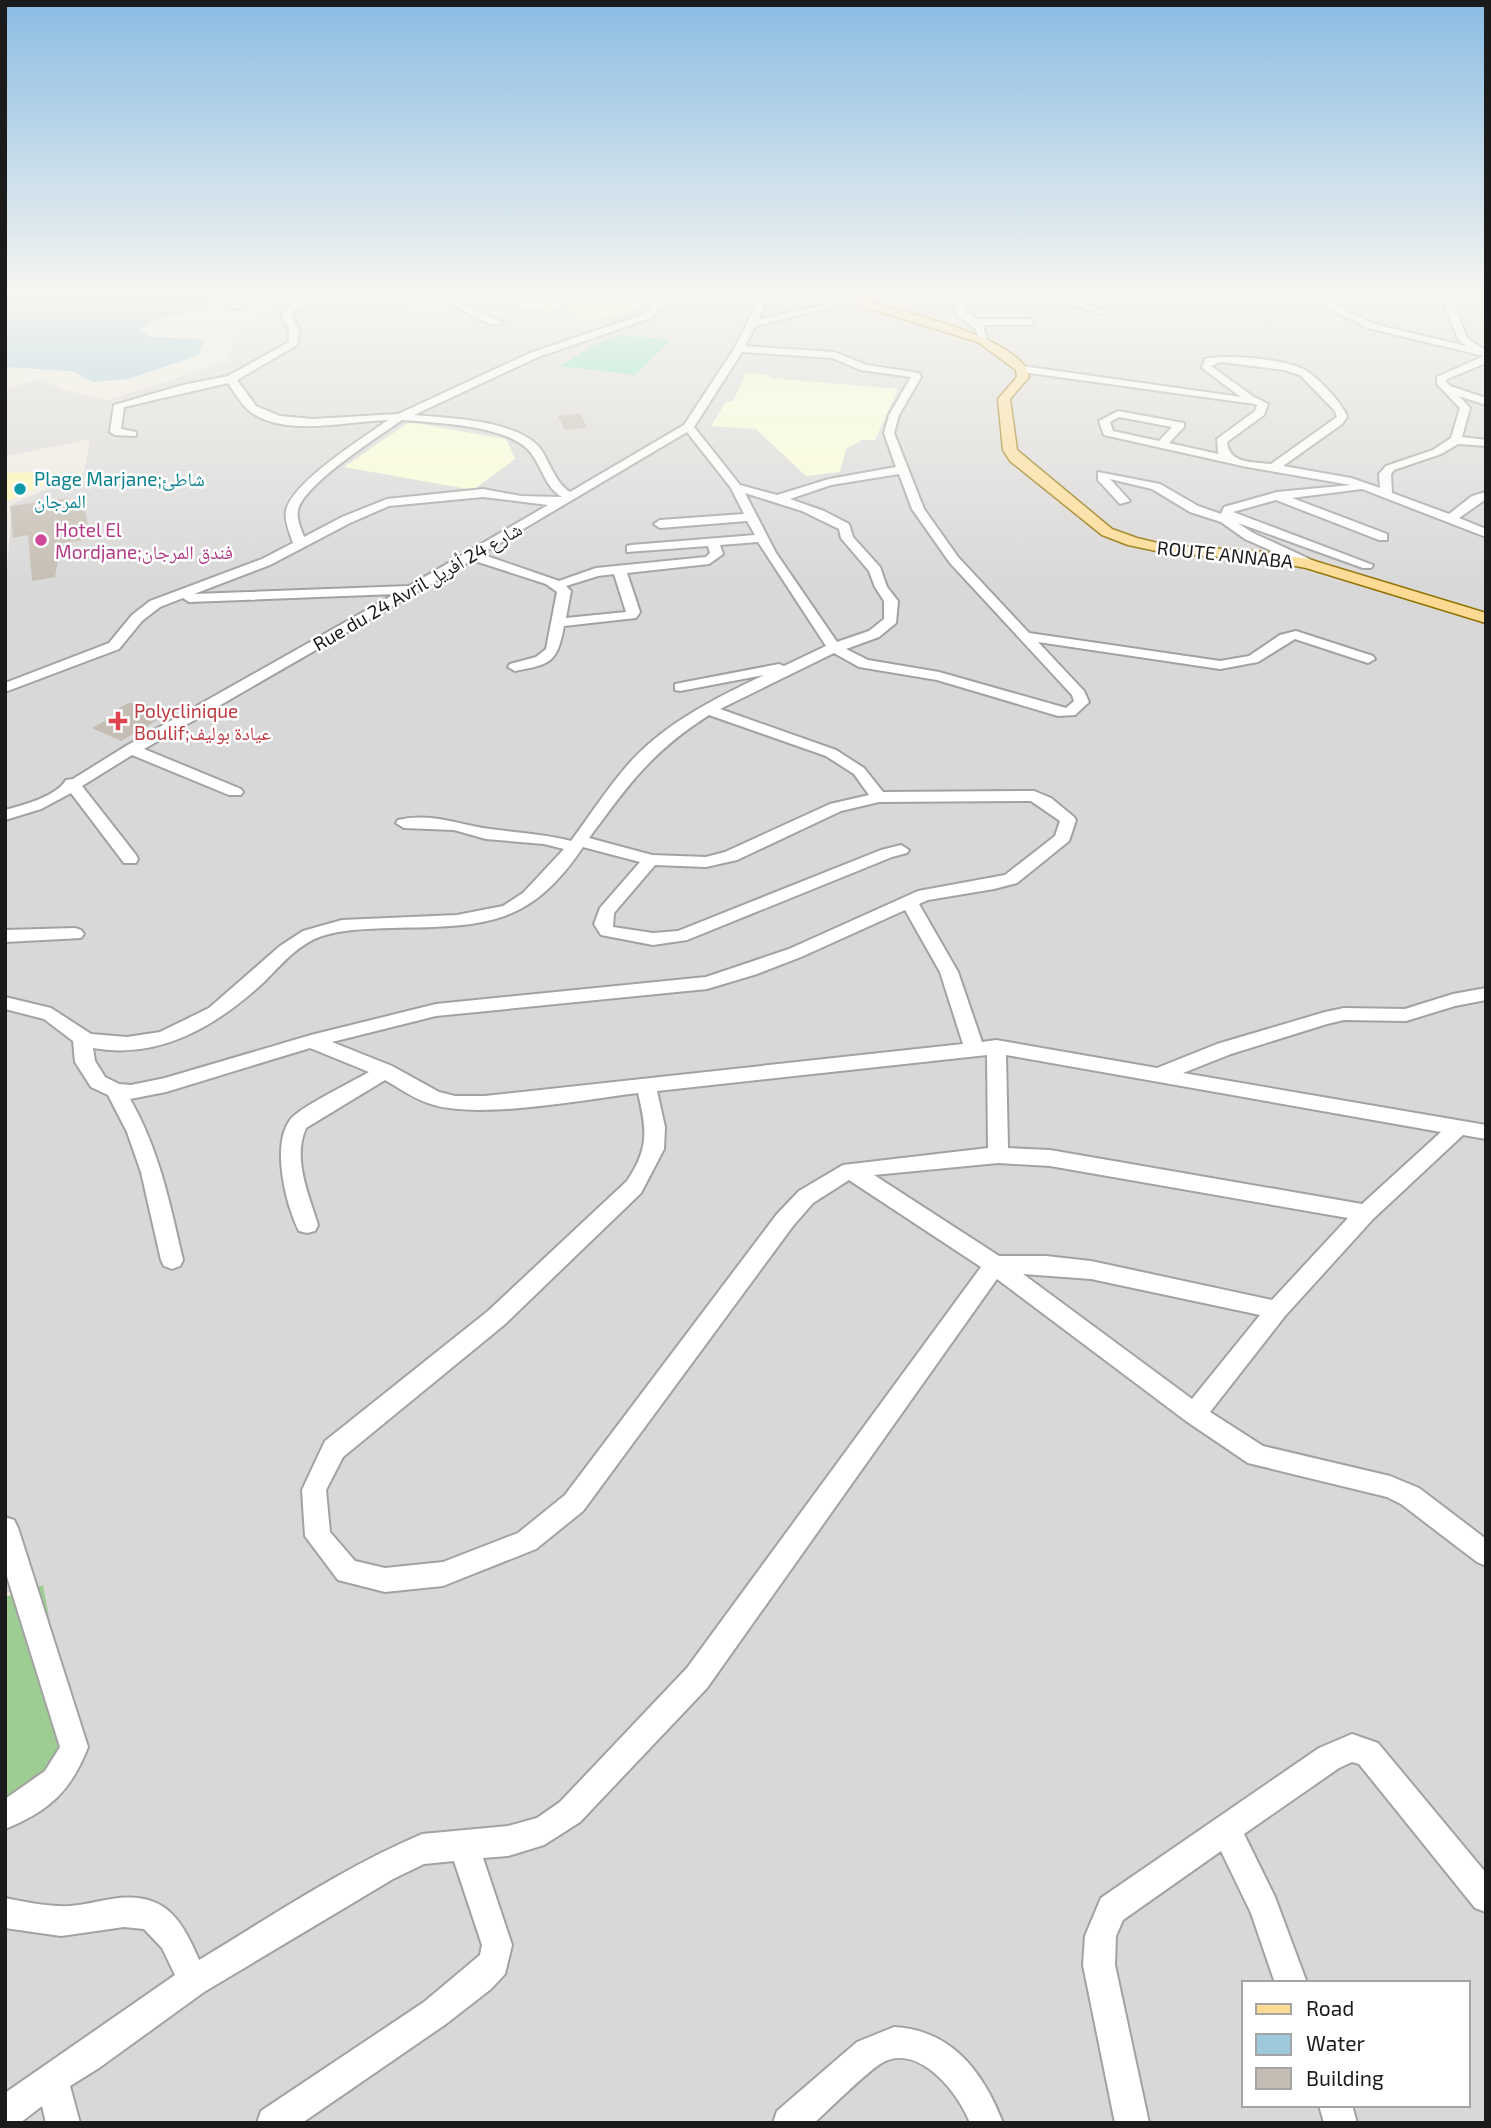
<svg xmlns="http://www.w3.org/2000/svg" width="1491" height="2128" font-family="'Exo 2','Noto Naskh Arabic',sans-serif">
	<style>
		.residential { fill: #d9d8d8; fill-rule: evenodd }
		.education { fill: #fbffd6 }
		.forest { fill: #9ecd93 }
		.sand { fill: #fff7ab }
		.pitch { fill: #7bdfc3 }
		.parking { fill: #e7e7e7 }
		.water { fill: #9ec8dc }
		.building { fill: #c4bdb3 }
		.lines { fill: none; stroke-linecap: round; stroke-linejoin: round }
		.minor-casing { stroke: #a2a2a2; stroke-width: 4 }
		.major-casing { stroke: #917100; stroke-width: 3 }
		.minor { fill: #fff; fill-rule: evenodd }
		.major { fill: #fedb94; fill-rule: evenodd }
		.culture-dot { fill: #0f9aa8; stroke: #fff; stroke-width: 2.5 }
		.hotel-dot { fill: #d1479c; stroke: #fff; stroke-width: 2.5 }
		.health-dot { fill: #e0444e; stroke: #fff; stroke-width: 2.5 }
		.labels { text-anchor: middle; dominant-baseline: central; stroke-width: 5; stroke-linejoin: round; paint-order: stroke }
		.far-culture-label { font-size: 19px; fill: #0d838f; stroke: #fff; text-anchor: start }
		.far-hotel-label { font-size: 19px; fill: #b23c85; stroke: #fff; text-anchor: start }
		.far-street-label { font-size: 19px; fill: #1b1b1b; stroke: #fff }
		.far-health-label { font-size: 19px; fill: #be3a42; stroke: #fff; text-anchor: start }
	</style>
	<rect width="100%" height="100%" fill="#edeae0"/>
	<path class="residential" d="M319,292H1486V2123H5V1827L43,1586L5,1593V594L12,504L84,473L90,439L7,456L5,389L38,379L68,391L108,400L228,361L233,337L262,312ZM1244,1983H1468V2105H1244Z"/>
	<path class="education" d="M470,292H612L611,294L648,296L641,306L596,321L576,318L568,304L553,310L459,300Z
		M746,373L771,375L770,378L898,389L875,440H862L846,449L840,472L806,476L756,429L711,426L725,403L733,401Z
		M409,422L506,439L515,459L473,490L344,467Z"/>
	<path class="forest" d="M43,1585L73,1748L5,1827V1597Z"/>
	<path class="sand" d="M43,472L63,476L5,502V473Z"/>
	<path class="pitch" d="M620,335L672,340L635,375L560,366L600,342Z"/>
	<path class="parking" d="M404,292L445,293L455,311L415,315Z"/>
	<path class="water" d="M5,292H200L215,301C192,316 162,312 139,330L151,337L204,339L199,355L128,379L93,382L72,371L5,367Z"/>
	<path class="building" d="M580,413L587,428L565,430L558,416Z
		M69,498L70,507L84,503L90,539L55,544L58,560L55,577L32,581L28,535L13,538L10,506Z
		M141,702L168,714L121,741L92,728L116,715L118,709L128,703Z"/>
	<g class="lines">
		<g class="minor-casing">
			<path id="minor" d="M261,292H272L238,309L230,307Z
				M346,292H382C360,305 316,290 291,314L299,330L297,345L237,380L256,406L280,416L313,419L398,414L530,353L645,314L665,292H674L651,318L538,357L414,415C449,418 515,420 539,447C550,461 554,482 570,492L684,425L734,349L761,296L744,295L740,292L867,298V302L864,303L769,296L758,320L835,302L840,305L755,326L745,346L834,352L867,365L919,373L921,377L899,415L894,433L924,509L958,557L1029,633L1220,661L1249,656L1280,635L1296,631L1373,656L1375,659L1368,663L1295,639L1258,662L1220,669L1038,642L1084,691L1089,702L1075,715L1058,716L937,680L859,667L834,653L720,709L836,750L864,768L883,792L1034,791L1051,798L1074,817L1076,820L1069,841L1017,883L994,889L928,900L919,904L958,972L982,1042L996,1040L1157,1068L1217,1044L1325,1012L1344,1008L1405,1009L1453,994L1486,988V1000L1455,1006L1406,1021L1344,1020L1327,1024L1231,1054L1183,1073L1486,1125V1139L1463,1135L1373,1219L1285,1316L1210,1412L1263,1446L1390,1476L1419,1488L1486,1539V1566L1477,1562L1401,1504L1387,1497L1248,1463L1186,1421L997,1279L707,1688L580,1822L544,1845L508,1856L483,1858L512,1945L505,1974L491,1989L446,2024L302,2123H257L261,2111L424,2002L480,1955L482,1945L454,1861L424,1864L393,1879L204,1992L99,2068L70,2086L80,2123H46L42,2106L20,2123H5V2093L175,1975L162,1948L144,1929L124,1927L61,1936L5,1928V1898C26,1902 48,1907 70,1906C84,1905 98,1901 112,1899C163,1891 181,1917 199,1960C272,1916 344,1867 422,1834L508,1826L537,1818L560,1802L687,1668L981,1267L849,1180L813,1203L793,1226L583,1511L536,1549L443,1586L385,1592L338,1580L305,1536L302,1490L325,1441L488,1311L627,1181C649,1148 647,1131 638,1093C586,1099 474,1121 428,1103C413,1098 399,1088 385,1080L306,1128C292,1159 309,1195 318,1225L315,1231L307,1233L299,1231C286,1205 271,1146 290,1120C298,1108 352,1082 369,1072L310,1048L166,1092L130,1099C159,1149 170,1204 183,1260L180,1266L172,1269L164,1266L161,1260L141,1172L127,1132L108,1095L91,1087L75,1062L73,1041L44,1019L5,1009V997L51,1008L91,1034L127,1037L160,1032L209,1008L280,946L303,931L342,920L457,915L503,906L523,893L564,849L544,844L486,839L454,830L404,828L396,823L398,820C429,812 460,825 490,829C517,833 543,834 571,841C591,814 610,784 633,759C669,721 718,697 764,675L680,691L675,690V684L779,664L784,666L826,646L758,542L720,545L723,554L709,564L627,573L640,612L636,618L564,626C557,663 551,664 515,671L508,667L510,664L536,657L546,649L557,592L546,584L472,560L144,749L241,789L243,792L241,795H229L132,755L82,786L136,855L138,859L136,863H124L71,793L41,809L5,820V810C24,805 57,796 66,780L73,779L126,746L395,594L189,602L183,598L160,607L142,621L119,649L5,692V683L109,643L132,615L150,601L262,559L293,543C290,534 284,520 286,511C292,482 363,438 388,420C348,421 287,437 252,413C241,405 235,393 228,383L124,407L121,429L136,432V436L115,435L110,432L114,405L183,385L228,376L289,342V330L281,314C297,296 323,294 346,292ZM742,352L832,358L861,370L911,377L889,415L884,433L896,467L829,479L777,495L740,485L694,427ZM402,420C436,423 510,425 531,453C542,467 545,487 562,497L521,496L483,489L387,499L342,517L304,537C301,529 296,518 298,510C304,484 378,437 402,420ZM687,432L731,488L744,514L660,520L654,524L660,528L747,521L755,535L631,545L627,546V552L708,546L710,553L706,557L596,568L559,581L481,554ZM899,474L912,509L950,563L1072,695L1074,701L1066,708L939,672L868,660L846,649L879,637L896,623L898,601L887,587L880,567L853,537L849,524L824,511L790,499L831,485ZM745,493L802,511L839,529L841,538L869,571L875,587L884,601V619L869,631L837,642L776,553ZM483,497L548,505L409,586L194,594L270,565L350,523L389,506ZM614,574L626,612L566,618L571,591L566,586L598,576ZM709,715L826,756L854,774L869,795L830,804L725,852L706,857L652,855L589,838C629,784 651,752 709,715ZM1031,801L1060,821L1055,836L1005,875L918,891L789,949L706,977L436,1004L311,1035L165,1078L131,1085L119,1084L105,1077L95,1061L93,1048C160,1060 216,1026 264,982C281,965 298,944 322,936C343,929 367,929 390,928C481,926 528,929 583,847L640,862L600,908L594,924L601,935L653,945L687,940L892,857L907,853L909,850L901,845L881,850L678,931L653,933L613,927L614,913L655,865L706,867L737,860L841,811L879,802ZM905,910L940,972L963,1044L485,1096H455L439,1092L392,1066L332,1042L436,1016L707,989L757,974L801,957ZM987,1055L988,1148L843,1165L799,1191L777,1214L565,1495L518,1533L443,1562L385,1568L355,1561L330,1532L326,1490L343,1457L504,1325L641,1193L664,1149L665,1127L657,1091ZM1006,1055L1441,1132L1362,1204L1050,1150L1008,1148ZM998,1163L1050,1166L1348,1218L1272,1300L1091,1261L1046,1256H999L874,1175ZM1023,1274L1091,1279L1260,1315L1192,1399Z
				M440,292H450L459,302L503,323C490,331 450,303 440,292Z
				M969,292H979L964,308L975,319H1029L1034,322L1029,325H983L987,340L979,342L976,329L958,316L954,308Z
				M1022,292H1036L1108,311L1103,314Z
				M1296,292H1307L1374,324L1466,346L1458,339L1440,292H1449L1467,338L1486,351V363L1447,379L1446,382L1450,386L1486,398V405L1459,396L1470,408L1462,437L1486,440V446L1458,444L1441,454L1394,470L1391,474L1392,493L1449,514L1472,496L1486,492V499L1459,518L1486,529V537L1362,489L1292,498L1387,534V540H1379L1276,500L1233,512L1373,565L1371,568H1363L1238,523L1253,533L1316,562V568L1312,569L1245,539L1221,522L1190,512L1152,489L1110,479L1130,501L1120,504L1098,480V472L1160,484L1198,506L1221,514L1224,507L1277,492L1351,485L1247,467L1104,435L1099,421L1118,411L1184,423V427L1169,443L1218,454L1217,439L1255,411L1257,405L1255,404L1022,372L1017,369L1022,366L1241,397L1202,368L1205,359C1227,354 1290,359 1308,372C1319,379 1344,405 1347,417L1342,424L1283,466L1351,478L1380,488L1379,474L1386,466L1433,450L1451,438L1460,408L1437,384V377L1484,356L1368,328ZM1221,362L1284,370L1300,375L1335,411L1337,417L1271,464C1253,462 1229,464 1227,442L1264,415L1268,404L1254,397L1211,366ZM1119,417L1172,427L1159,441L1113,431L1110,422Z
				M75,928L81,930L84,934L81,938L5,942V930Z
				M5,1517L14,1520L18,1528L88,1747C71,1791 49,1811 5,1829V1799L45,1771L60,1747L5,1570Z
				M1352,1734L1378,1743L1486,1873V1912L1475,1908L1359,1764L1352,1762L1339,1768L1244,1834L1275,1897L1307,1983H1275L1251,1913L1221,1851L1123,1920L1116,1936L1115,1965L1149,2123H1115L1083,1965L1085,1936L1101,1898L1319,1748Z
				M894,2027C952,2030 983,2072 1003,2123H970C959,2093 917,2040 880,2064C860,2078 833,2106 814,2123H773L777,2111L857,2042Z
				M1319,2105H1352L1357,2123H1324Z"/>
		</g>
		<g class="major-casing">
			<path id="major" d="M860,292H870L872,303C905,312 1024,339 1029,377L1010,399L1017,450L1112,529L1137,538L1166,545L1264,552L1308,559L1486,613V623L1306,568L1264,560L1166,553L1128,545L1102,535L1010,461L1003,450L998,399L1017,377L1016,370L978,342L864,307L859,300Z"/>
		</g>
		<use href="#minor" class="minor"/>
		<use href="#major" class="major"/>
	</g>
	<linearGradient id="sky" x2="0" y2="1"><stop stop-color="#8abce3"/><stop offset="0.5" stop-color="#f7f6f1"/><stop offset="1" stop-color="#f7f6f1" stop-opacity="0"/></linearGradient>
	<rect width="1491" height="589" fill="url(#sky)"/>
	<circle class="culture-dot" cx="20" cy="489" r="7"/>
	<circle class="hotel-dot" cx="41" cy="540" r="7"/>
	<path class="health-dot" d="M114.5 710.5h7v7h7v7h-7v7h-7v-7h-7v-7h7z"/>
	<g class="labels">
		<g class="far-culture-label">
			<text x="34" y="478">Plage Marjane;شاطئ<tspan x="34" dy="22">المرجان</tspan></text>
		</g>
		<g class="far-hotel-label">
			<text x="55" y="529">Hotel El<tspan x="55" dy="22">Mordjane;فندق المرجان</tspan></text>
		</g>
		<g class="far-street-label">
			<text transform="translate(1225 554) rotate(6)">ROUTE ANNABA</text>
			<text transform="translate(417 586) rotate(-30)">Rue du 24 Avril شارع 24 أفريل</text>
		</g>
		<g class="far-health-label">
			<text x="134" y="710">Polyclinique<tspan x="134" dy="22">Boulif;عيادة بوليف</tspan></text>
		</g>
	</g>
	<rect width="1491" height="2128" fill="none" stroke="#1b1b1b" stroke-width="14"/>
	<rect x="1242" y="1981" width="228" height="126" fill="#ffffff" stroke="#a4a4a4" stroke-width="2"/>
	<rect x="1256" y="2004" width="35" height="10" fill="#fedb94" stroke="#a4a4a4" stroke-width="2"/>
	<text x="1306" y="2016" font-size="21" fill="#1b1b1b">Road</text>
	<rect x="1256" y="2034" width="35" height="21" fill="#9ec8dc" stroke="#a4a4a4" stroke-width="2"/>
	<text x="1306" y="2051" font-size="21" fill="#1b1b1b">Water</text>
	<rect x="1256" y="2068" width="35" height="21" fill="#c4bdb3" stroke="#a4a4a4" stroke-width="2"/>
	<text x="1306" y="2086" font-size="21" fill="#1b1b1b">Building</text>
</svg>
